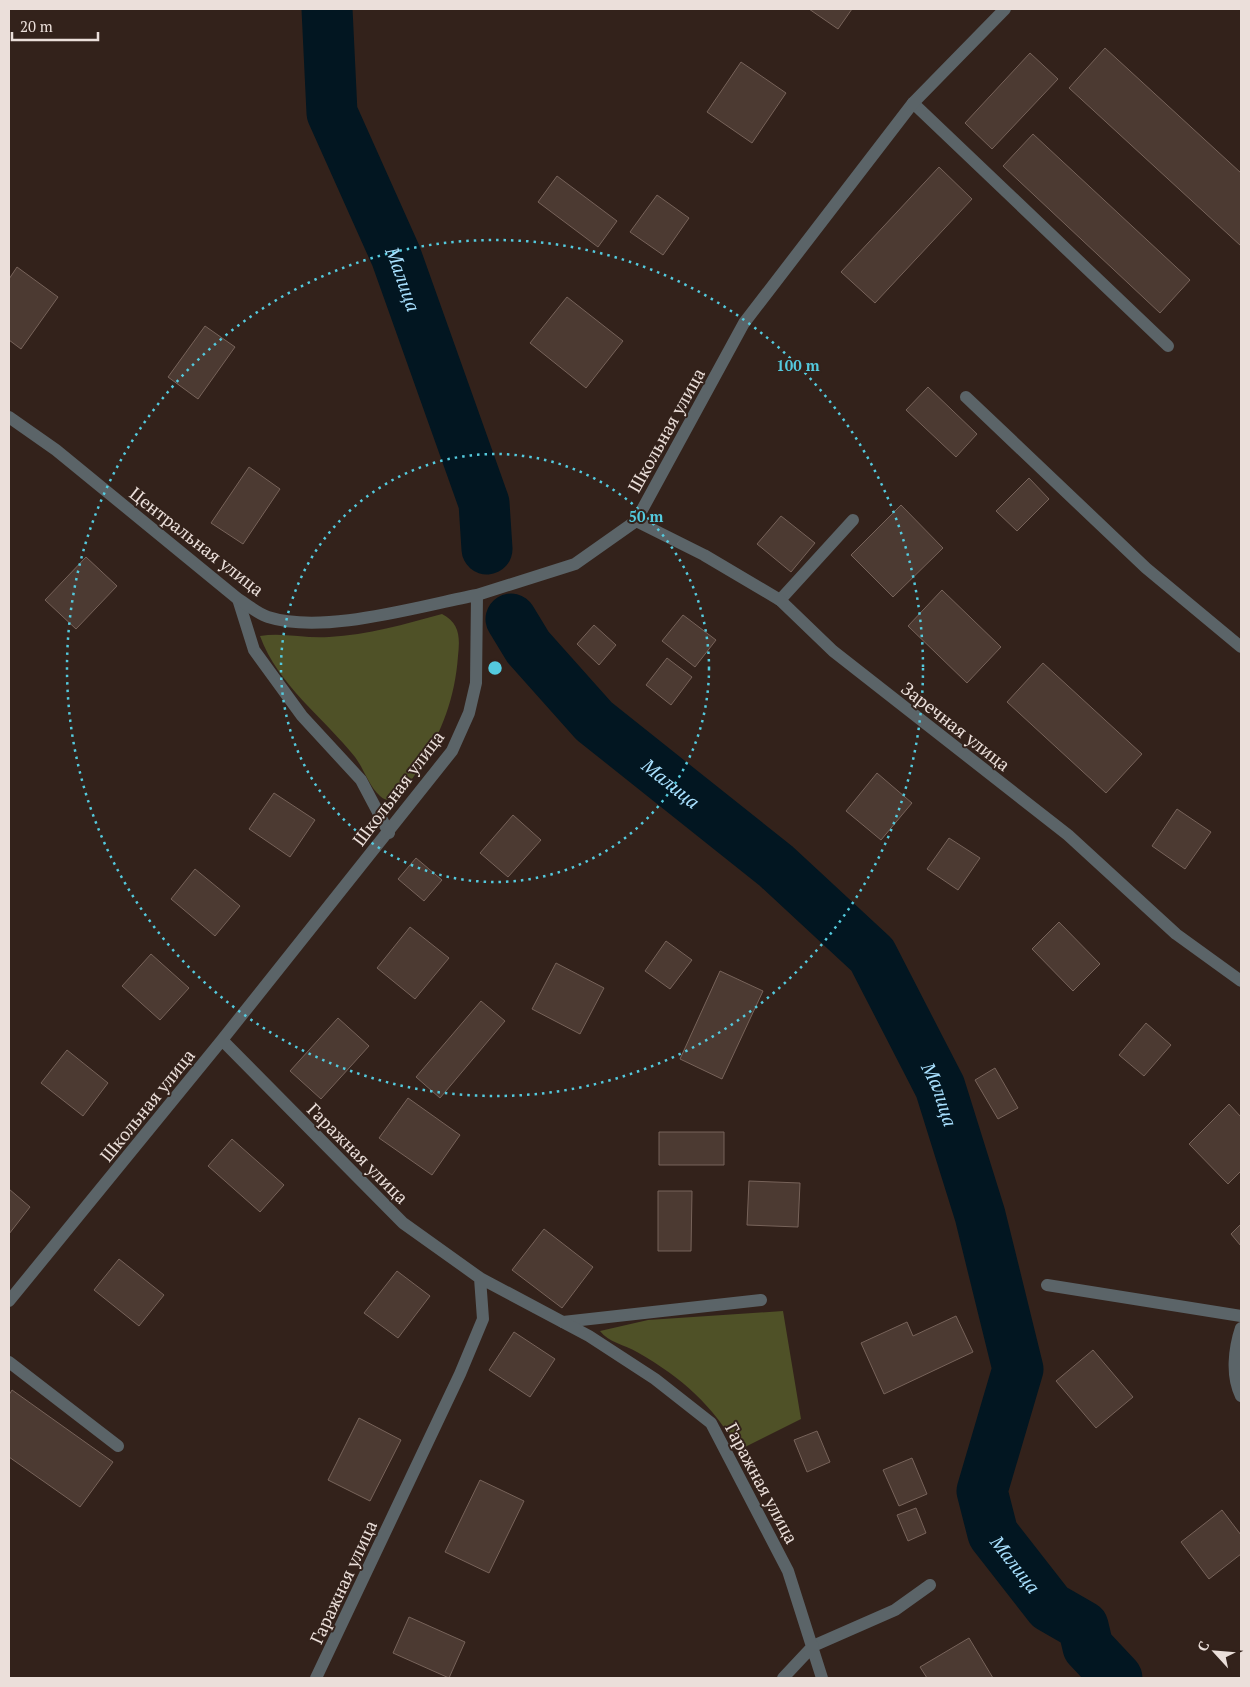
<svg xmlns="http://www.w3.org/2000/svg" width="1250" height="1687" font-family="'PT Serif',serif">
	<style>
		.green { fill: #4f5127 }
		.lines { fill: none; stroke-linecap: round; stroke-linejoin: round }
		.river { stroke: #021621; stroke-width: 51 }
		.building { fill: #4c3a32; stroke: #77635a }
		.service { stroke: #5b6468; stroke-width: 12 }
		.minor { stroke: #5b6468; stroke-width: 12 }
		.ring { fill: none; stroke: #54cade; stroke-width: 2.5; stroke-dasharray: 2.5 5 }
		.labels { text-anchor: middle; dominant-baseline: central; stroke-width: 4; stroke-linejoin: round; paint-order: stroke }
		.street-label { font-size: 18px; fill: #ebdfda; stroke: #33221b }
		.water-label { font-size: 19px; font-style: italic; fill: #a9e1ff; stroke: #33221b }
		.centre { fill: #54cade; stroke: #33221b; stroke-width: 2.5 }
		.ring-label { font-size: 15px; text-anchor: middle; font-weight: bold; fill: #54cade; stroke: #33221b; stroke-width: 4; stroke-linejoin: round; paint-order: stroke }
	</style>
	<rect width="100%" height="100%" fill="#33221b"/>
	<path class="green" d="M442,614C460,623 460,638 458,656C454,713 431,754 398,799C391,801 385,801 380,796C369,786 364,769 355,757C323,717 278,685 260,636C283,632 306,639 329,637C368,635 405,624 442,614Z
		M783,1311L801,1419L739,1450C711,1404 684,1379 637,1352C625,1345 608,1342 600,1331L648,1320Z"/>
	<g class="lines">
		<g class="river">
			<path id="s1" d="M327,9L332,113L396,256L484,503L487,549"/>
			<path id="s2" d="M511,619L528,647L594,721L776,866L872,955L940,1087L980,1215L1018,1369L982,1491L993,1534L1050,1607L1083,1626L1088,1647L1117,1678"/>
		</g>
	</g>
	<path class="building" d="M809,9H852L838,29Z
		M1105,48L1241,173V246L1069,88Z
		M1030,53L1058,79L992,149L965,123Z
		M741,62L786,93L752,143L707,112Z
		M1033,134L1190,280L1160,313L1003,166Z
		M939,167L972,199L875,303L841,272Z
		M557,176L617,221L598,247L538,202Z
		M657,195L689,218L663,255L630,232Z
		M17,267L58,297L21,349L9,340V279Z
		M567,297L623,341L586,388L530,343Z
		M205,326L235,347L198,399L168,377Z
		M928,387L977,434L956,457L906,410Z
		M249,467L280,489L243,544L211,523Z
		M1029,478L1049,499L1017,531L996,511Z
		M901,505L943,548L893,597L851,555Z
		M781,516L815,543L791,572L757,544Z
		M86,557L117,586L76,629L45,600Z
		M942,590L1001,647L967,683L908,626Z
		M683,615L716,640L695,667L662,641Z
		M594,625L616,645L599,665L577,644Z
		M667,658L692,677L671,705L646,685Z
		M1043,663L1142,754L1106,793L1007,702Z
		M877,773L912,803L881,840L846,811Z
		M274,793L315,820L290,857L249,829Z
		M1177,809L1211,832L1185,869L1152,846Z
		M513,815L541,840L508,877L480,853Z
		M949,838L980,858L958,890L927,869Z
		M416,858L442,880L424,901L398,879Z
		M195,869L240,906L215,936L171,899Z
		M1059,922L1100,964L1073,991L1032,949Z
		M410,927L449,958L415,999L377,968Z
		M666,941L692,960L670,989L645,971Z
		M151,954L189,988L160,1020L122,986Z
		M556,963L604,988L580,1034L532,1009Z
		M720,971L763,991L722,1079L680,1059Z
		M481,1001L505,1021L440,1098L416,1077Z
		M338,1018L369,1046L321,1099L290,1071Z
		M1146,1023L1171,1045L1144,1076L1119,1055Z
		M67,1050L108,1083L83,1116L41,1083Z
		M995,1068L1018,1108L998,1119L975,1080Z
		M408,1098L460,1135L432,1175L379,1138Z
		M1229,1104L1241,1117V1171L1228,1184L1189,1144Z
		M659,1132H724V1165H659Z
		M232,1139L284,1185L260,1212L208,1166Z
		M749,1181L800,1183L798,1227L747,1225Z
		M9,1189L30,1207L9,1234Z
		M658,1191H692L691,1251H658Z
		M1241,1224V1246L1231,1234Z
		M544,1229L593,1267L562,1308L512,1270Z
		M119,1259L164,1295L139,1326L94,1290Z
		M397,1271L430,1296L398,1338L364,1313Z
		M956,1316L973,1352L884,1394L861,1343L907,1322L913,1336Z
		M514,1332L555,1359L530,1397L489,1370Z
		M1093,1350L1133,1397L1096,1428L1056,1381Z
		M12,1390L113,1462L80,1507L9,1457V1395Z
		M359,1418L401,1440L370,1501L328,1480Z
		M817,1431L830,1462L807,1472L794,1440Z
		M912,1458L927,1494L899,1506L883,1470Z
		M480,1480L524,1501L489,1573L445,1552Z
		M916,1508L926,1533L908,1541L897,1515Z
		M1222,1510L1241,1535V1554L1209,1579L1181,1542Z
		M409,1617L465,1642L449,1678L393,1653Z
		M969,1638L993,1678H927L920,1667Z"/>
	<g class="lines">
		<path class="service" d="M913,103L1168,346
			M966,397L1146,568L1241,647
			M238,599L254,650L302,716L361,780L389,833
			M780,600L853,520
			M1047,1285L1241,1316
			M563,1322L761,1300
			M1241,1328C1234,1349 1231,1376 1241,1396
			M9,1362L118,1446
			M813,1646L895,1610L930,1585"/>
		<path class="minor" d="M9,417L56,450L238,599C248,605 258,614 268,617C324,635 419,606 477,595
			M636,521L704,555L780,600L833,651L1068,835L1176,934L1241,981
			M222,1040L403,1223L480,1278L483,1319L460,1374L316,1678
			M480,1278L589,1336L655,1379L711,1423L788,1571L822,1678
			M9,1301L222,1040L452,751L469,713L476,683L477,595L575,564L636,521L744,323L913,103L1005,9
			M783,1678L813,1646"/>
	</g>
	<g class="ring">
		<circle cx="495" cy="668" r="214"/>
		<circle cx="495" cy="668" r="428"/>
	</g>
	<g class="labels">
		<g class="street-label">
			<text transform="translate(666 430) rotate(-61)">Школьная улица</text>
			<text transform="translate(197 541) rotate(38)">Центральная улица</text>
			<text transform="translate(956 726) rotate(38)">Заречная улица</text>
			<text transform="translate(398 788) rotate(-53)">Школьная улица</text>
			<text transform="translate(147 1105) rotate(-51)">Школьная улица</text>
			<text transform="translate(358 1153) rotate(45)">Гаражная улица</text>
			<text transform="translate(762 1483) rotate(62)">Гаражная улица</text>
			<text transform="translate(343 1582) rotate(-65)">Гаражная улица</text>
		</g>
		<g class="water-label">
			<text stroke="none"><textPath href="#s1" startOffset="285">Малица</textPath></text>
			<text stroke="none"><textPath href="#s2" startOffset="231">Малица</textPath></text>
			<text stroke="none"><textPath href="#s2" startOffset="651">Малица</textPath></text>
			<text stroke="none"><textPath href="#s2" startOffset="1146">Малица</textPath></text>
		</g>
	</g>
	<circle cx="495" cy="668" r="8" class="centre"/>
	<g class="ring-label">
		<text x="798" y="371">100 m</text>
		<text x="646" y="522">50 m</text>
	</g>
	<rect width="1250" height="1687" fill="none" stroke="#ebdfda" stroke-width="20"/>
	<g transform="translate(1215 1652) rotate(296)" stroke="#33221b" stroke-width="4" paint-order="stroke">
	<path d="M0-4L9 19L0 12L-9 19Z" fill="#ebdfda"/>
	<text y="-8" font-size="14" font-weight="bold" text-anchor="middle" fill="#ebdfda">С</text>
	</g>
	<path d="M12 32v8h86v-8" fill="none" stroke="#ebdfda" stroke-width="2.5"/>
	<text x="20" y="32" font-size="15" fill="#ebdfda" stroke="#33221b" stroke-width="4" paint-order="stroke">20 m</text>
</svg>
